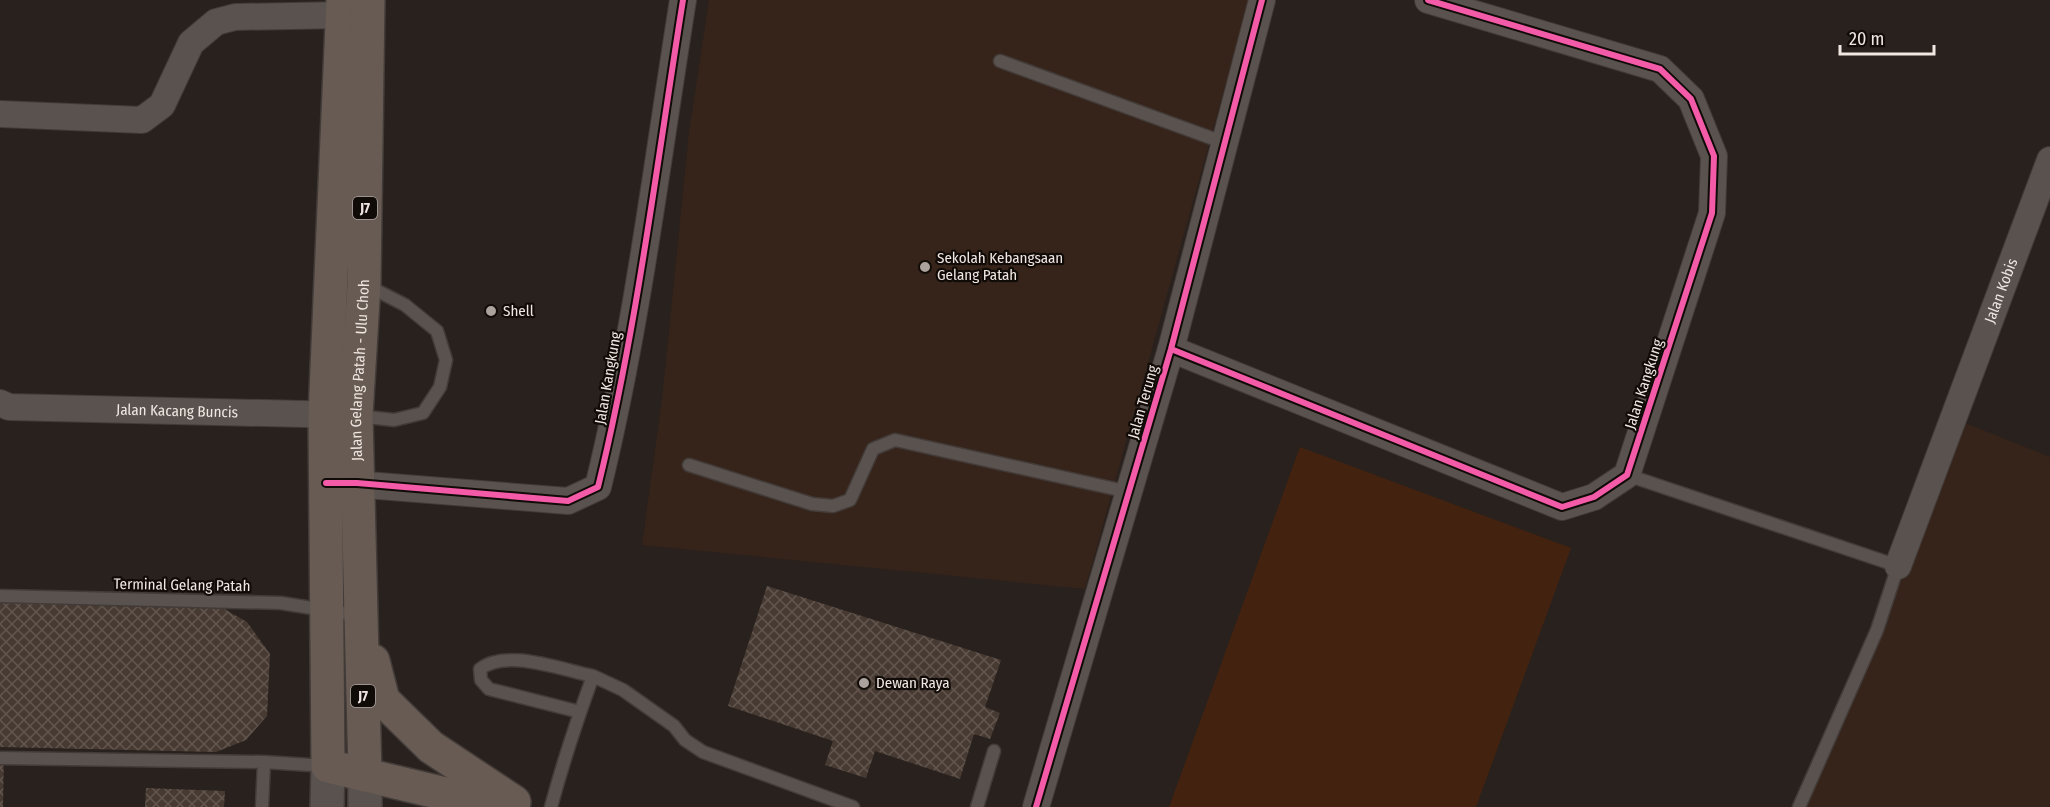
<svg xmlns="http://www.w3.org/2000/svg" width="2050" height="807" font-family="'Fira Sans Condensed',sans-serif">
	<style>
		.built { fill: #36241a }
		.green { fill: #432310 }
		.building { fill: url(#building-cross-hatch) }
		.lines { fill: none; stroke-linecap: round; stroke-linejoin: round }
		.lane-casing { stroke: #423b38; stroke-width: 15 }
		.street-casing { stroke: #423b38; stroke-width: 28 }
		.secondary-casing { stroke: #423b38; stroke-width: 36 }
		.primary-casing { stroke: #423b38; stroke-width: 36 }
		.lane { stroke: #59524f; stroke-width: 12 }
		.street { stroke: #59524f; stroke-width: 26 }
		.secondary { stroke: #59524f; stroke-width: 33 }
		.primary { stroke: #675b54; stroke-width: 33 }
		.cycleway-casing { stroke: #110b08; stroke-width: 10 }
		.cycleway { stroke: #f35aa7; stroke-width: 6 }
		.poi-dot { fill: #aba29d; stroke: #110b08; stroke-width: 2 }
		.labels { text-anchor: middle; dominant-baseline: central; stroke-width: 4.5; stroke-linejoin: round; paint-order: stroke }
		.shield { fill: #110b08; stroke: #aea5a1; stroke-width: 1.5 }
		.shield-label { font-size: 14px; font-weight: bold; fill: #f1e7e2 }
		.poi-label { font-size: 15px; fill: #f1e7e2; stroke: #110b08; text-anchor: start }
		.street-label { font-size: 15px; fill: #f1e7e2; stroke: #110b08 }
	</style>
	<defs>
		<pattern id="building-cross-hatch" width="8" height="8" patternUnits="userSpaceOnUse" patternTransform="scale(1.5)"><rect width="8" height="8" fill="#473a32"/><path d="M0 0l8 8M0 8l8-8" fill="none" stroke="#62564f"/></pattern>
	</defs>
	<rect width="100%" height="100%" fill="#29211d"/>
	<path class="built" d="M709,0H1249L1085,589L642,545L662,400L689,133Z
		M1955,419L2050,457V807H1802Z"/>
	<path class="green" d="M1300,447L1571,548L1476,807H1169Z"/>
	<path class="building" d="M767,586L1001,660L985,707L1000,713L990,739L974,734L960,779L875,751L866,778L825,765L833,741L728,706Z
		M0,602L214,603L247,622L270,654L267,716L246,740L216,752L0,747Z
		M0,752H4L3,807H0Z
		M146,788L225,791L224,807H145Z"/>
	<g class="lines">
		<g class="lane-casing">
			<path id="lane" d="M1000,61L1225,143
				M358,416L394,420L423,413L440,387L446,360L437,331L405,305L366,285
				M689,465L812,504L833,506L850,500L873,449L895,440L1129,492
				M1627,475L1898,566L1877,630L1799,807
				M0,596L281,603L361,616
				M593,676L623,690L674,726L685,740L703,752L853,807
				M0,758L264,762L326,766
				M262,807L264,762
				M551,807C563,762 577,720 593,676C562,670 506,648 480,669L481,680L489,689L580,712
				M977,807L994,751"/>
		</g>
		<g class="street-casing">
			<g id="street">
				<path d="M0,114L142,120L162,105L191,43L216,22L235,17L343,15"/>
				<path d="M1171,349L1562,507L1594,497L1627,475L1712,213L1714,156L1691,99L1660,69L1428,0"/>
				<path id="s1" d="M0,403L9,407L344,415"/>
				<path d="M341,483L568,501L598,487C637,328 657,162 683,0"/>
				<path id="s2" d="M1898,566L2050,160"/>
				<path d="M1036,807L1171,349L1262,0"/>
			</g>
		</g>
		<g class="secondary-casing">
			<path id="secondary" d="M327,807L328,766
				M365,807V775"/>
		</g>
		<g class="primary-casing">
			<g id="primary">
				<path d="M343,0L325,415L328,766L500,807"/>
				<path d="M373,661L383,700L431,747L514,802"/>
				<path id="s3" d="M365,775L356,415L364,284L368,0"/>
			</g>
		</g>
		<use href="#lane" class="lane"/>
		<use href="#street" class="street"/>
		<use href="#secondary" class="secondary"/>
		<use href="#primary" class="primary"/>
		<g class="cycleway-casing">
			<path id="cycleway" d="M1171,349L1562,507L1594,497L1627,475L1712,213L1714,156L1691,99L1660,69L1428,0
				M326,483H357L568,501L598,487C637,328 657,162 683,0
				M1036,807L1171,349L1262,0"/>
		</g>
		<use href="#cycleway" class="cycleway"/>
	</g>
	<g class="poi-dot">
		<circle cx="925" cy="267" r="6"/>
		<circle cx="491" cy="311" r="6"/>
		<circle cx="864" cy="683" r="6"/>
	</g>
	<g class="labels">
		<g class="shield">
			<rect x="353" y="197" width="24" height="22" rx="4.5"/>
			<rect x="351" y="685" width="24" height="22" rx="4.5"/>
		</g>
		<g class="shield-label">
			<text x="365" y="208">J7</text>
			<text x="363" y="696">J7</text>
		</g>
		<g class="poi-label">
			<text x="937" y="258">Sekolah Kebangsaan<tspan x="937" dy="17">Gelang Patah</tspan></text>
			<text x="503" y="311">Shell</text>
			<text x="876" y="683">Dewan Raya</text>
		</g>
		<g class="street-label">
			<text stroke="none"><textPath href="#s2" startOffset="294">Jalan Kobis</textPath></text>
			<text stroke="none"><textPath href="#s3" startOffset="405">Jalan Gelang Patah - Ulu Choh</textPath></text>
			<text transform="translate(608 378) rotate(-80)">Jalan Kangkung</text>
			<text transform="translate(1644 384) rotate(-72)">Jalan Kangkung</text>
			<text transform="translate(1143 402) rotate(-74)">Jalan Terung</text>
			<text stroke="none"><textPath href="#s1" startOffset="178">Jalan Kacang Buncis</textPath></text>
			<text transform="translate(182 585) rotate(1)">Terminal Gelang Patah</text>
		</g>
	</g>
	<path d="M1840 45v9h94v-9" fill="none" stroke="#f1e7e2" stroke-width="3"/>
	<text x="1849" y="45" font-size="18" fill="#f1e7e2" stroke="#110b08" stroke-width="4.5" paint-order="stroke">20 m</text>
</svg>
